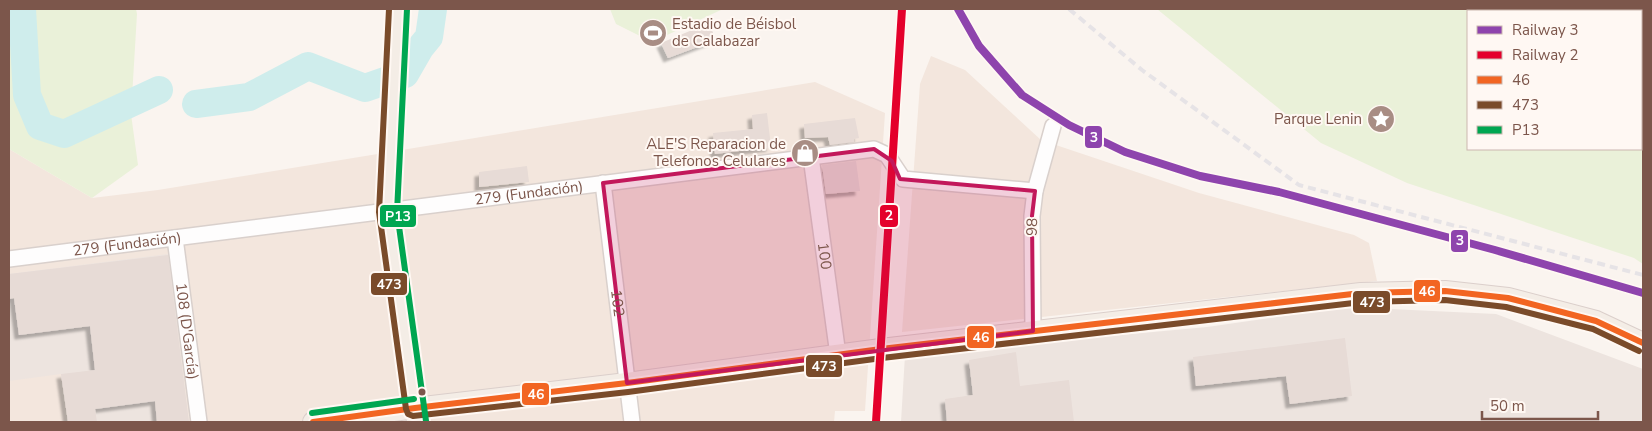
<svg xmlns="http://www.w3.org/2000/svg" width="1652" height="431" font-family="'Nunito Sans',sans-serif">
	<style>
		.residential { fill: #f3e6dd }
		.industrial { fill: #ede4df }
		.green { fill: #eaf1d9; fill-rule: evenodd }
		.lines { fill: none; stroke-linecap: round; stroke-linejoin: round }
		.river { stroke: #cfedec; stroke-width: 28 }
		.building { fill: #e7dbd6; filter: url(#shadow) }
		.minor-casing { stroke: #d9d0cc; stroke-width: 18 }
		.major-casing { stroke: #dbcfcb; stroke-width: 22 }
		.minor { stroke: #fefdfd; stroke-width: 15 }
		.major { stroke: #f4ede6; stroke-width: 20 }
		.rail { stroke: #e6e3e6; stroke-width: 4; stroke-dasharray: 8 5; stroke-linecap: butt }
		.bus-1-casing { stroke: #fff8f3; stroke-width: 10 }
		.bus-2-casing { stroke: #fff8f3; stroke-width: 10 }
		.bus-3-casing { stroke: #fff8f3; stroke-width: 10 }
		.bus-1 { stroke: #f26522; stroke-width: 6 }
		.bus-2 { stroke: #7a4b2a; stroke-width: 6 }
		.bus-3 { stroke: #00a651; stroke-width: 6 }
		.rail-1-casing { stroke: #fff8f3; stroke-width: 11 }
		.rail-2-casing { stroke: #fff8f3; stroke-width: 11 }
		.rail-1 { stroke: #8e44ad; stroke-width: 8 }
		.rail-2 { stroke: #e4002b; stroke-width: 8 }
		.marked { fill: #c2185b; fill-opacity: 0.2; stroke: #c2185b; stroke-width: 4; stroke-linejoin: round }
		.bus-dot { fill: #7c564b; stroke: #fff8f3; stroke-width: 2 }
		.labels { text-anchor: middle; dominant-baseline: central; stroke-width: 4; stroke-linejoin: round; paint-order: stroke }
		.poi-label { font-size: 15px; fill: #7c564b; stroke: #fff8f3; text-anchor: end }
		.street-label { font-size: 15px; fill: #7c564b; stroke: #fff8f3 }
		.line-badge { stroke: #fff8f3; stroke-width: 2 }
		.badge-label { font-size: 14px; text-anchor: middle; font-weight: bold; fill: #fff }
	</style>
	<defs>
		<filter id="shadow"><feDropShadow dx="-4.5" dy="4.5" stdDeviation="1" flood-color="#0004"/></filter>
	</defs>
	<rect width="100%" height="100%" fill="#faf4ef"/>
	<path class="residential" d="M931,56L965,70L1041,140L1199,193L1354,235L1369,243L1377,281L902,332L920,84Z
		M815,82L885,113L865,411H835L834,422H9V149L92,198L158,190Z"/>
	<path class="industrial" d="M168,254L189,422H68L61,374L9,381V274Z
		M1348,307L1496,314L1643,369V422H901L905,355L1207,327Z"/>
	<path class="green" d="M9,9H136L137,14L131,114L138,165L92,198L9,149Z
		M610,9H723L652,42L616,24Z
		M1157,9H1643V264L1634,258L1407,183L1321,143ZM1468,11H1641V149H1468Z"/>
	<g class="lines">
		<path class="river" d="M22,9L27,95L40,126L64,134L159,90
			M196,104L249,97L308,66L365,88L405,74L420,48L429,37L433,9"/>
	</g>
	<path class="building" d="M709,23L716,40L668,58L661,43Z
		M767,113L771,147L715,154L713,133L753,129L752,115Z
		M855,118L859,138L854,139V142L830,145L828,137L805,138L804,124Z
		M856,161L860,191L826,194L822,165Z
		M527,166L529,182L479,187V172Z
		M168,255L189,422H157L155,401L95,409L97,422H68L61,374L95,370L90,326L19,335L14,298L9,299V274Z
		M1345,338L1352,396L1290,404L1286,376L1196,386L1193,357Z
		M1016,352L1020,386L1069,380L1074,422H947L945,399L973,395L969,360Z"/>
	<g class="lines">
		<g class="minor-casing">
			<g id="minor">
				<path id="s1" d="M811,157L838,355"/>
				<path id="s2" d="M603,183L632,422"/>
				<path id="s3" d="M175,238L199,422"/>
				<path id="s4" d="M9,259L874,149L887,155L903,179L1035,191"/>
				<path d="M1033,331L1032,216L1035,191L1053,126"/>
			</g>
		</g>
		<g class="major-casing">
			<path id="major" d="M398,9L388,212L417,422
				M313,422L415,408L627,383L881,349L1361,293L1445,291L1508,298L1596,321L1643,343"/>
		</g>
		<use href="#minor" class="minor"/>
		<use href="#major" class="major"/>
		<path class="rail" d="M1069,9L1142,70L1299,185L1643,275"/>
		<g class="bus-1-casing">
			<path id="bus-1" d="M313,422L415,408L627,383L881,349L1361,293L1445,291L1508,298L1596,321L1643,343"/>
		</g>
		<g class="bus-2-casing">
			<path id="bus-2" d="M389,9L379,212L406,409L408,414L413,416L628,392L882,358L1362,302L1445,300L1506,307L1593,329L1639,351"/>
		</g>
		<g class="bus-3-casing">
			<path id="bus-3" d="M407,9L397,212L426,421
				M312,413L414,399"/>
		</g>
		<use href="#bus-1" class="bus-1"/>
		<use href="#bus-2" class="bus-2"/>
		<use href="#bus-3" class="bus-3"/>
		<g class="rail-1-casing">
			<path id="rail-1" d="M958,9L979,46L1022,95L1069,125L1125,152L1200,176L1279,192L1495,250L1643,293"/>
		</g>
		<g class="rail-2-casing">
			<path id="rail-2" d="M876,422L902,9"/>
		</g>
		<use href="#rail-1" class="rail-1"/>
		<use href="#rail-2" class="rail-2"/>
	</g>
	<path class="marked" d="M874,149L892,161L900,179L1035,191L1032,216L1033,331L627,383L603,183Z"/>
	<defs>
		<g id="stadium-disc" transform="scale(1.4375)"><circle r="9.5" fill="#a88d84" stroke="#fff8f3"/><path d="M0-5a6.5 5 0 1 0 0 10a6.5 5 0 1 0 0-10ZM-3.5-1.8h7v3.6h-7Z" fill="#fff"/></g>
		<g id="sight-disc" transform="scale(1.4375)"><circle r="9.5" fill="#a88d84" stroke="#fff8f3"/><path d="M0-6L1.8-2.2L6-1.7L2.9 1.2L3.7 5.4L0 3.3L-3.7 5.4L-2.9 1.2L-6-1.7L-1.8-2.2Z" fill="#fff"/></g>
		<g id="shop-disc" transform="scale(1.4375)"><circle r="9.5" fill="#a88d84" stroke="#fff8f3"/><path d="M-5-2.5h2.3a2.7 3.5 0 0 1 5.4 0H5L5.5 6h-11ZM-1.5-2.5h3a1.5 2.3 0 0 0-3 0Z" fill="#fff"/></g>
	</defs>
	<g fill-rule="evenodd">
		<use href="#stadium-disc" x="653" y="33"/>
		<use href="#sight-disc" x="1381" y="119"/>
		<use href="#shop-disc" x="805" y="153"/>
	</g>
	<circle class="bus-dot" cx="422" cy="392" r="4.5"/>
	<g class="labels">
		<g class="poi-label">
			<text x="672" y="24" text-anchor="start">Estadio de Béisbol<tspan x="672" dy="17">de Calabazar</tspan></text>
			<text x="1362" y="119">Parque Lenin</text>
			<text x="786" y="144">ALE'S Reparacion de<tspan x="786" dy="17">Telefonos Celulares</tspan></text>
		</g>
		<g class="street-label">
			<text stroke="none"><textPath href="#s4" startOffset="524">279 (Fundación)</textPath></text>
			<text transform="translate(1032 227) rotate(-89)">98</text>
			<text stroke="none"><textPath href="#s4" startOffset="119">279 (Fundación)</textPath></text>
			<text stroke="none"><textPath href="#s1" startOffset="100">100</textPath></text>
			<text stroke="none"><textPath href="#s2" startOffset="121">102</textPath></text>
			<text stroke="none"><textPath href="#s3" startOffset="94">108 (D'García)</textPath></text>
		</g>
	</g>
	<g class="line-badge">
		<rect x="1084" y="125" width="19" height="24" rx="5" fill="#8e44ad"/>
		<rect x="879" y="204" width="20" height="24" rx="5" fill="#e4002b"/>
		<rect x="379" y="204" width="38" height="24" rx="5" fill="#00a651"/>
		<rect x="1450" y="229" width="19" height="24" rx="5" fill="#8e44ad"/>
		<rect x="370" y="272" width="38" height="24" rx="5" fill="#7a4b2a"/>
		<rect x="1413" y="279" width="28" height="24" rx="5" fill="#f26522"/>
		<rect x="1352" y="290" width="39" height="24" rx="5" fill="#7a4b2a"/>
		<rect x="966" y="325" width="29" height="24" rx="5" fill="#f26522"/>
		<rect x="805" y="354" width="38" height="24" rx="5" fill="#7a4b2a"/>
		<rect x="521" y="382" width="29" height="24" rx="5" fill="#f26522"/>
	</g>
	<g class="badge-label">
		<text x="1094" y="142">3</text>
		<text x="889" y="220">2</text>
		<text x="398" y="221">P13</text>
		<text x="1460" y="245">3</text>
		<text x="389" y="289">473</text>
		<text x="1427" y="296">46</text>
		<text x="1372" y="307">473</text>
		<text x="981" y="342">46</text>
		<text x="824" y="371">473</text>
		<text x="536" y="399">46</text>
	</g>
	<rect width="1652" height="431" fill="none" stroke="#7c564b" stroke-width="20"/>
	<rect x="1467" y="10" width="175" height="140" fill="#fff8f3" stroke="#cbb7b0"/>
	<rect x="1477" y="26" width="25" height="8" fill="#8e44ad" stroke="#cbb7b0"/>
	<text x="1512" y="35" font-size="15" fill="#7c564b">Railway 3</text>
	<rect x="1477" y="51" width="25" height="8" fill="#e4002b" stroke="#cbb7b0"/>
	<text x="1512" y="60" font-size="15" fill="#7c564b">Railway 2</text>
	<rect x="1477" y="76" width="25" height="8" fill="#f26522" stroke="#cbb7b0"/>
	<text x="1512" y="85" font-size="15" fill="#7c564b">46</text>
	<rect x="1477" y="101" width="25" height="8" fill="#7a4b2a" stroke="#cbb7b0"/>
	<text x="1512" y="110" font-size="15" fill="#7c564b">473</text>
	<rect x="1477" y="126" width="25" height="8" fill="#00a651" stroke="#cbb7b0"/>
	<text x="1512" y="135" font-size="15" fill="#7c564b">P13</text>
	<path d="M1482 411v8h116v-8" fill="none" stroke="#7c564b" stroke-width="2.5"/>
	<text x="1490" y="411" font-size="15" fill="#7c564b" stroke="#fff8f3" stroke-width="4" paint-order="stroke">50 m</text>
</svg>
